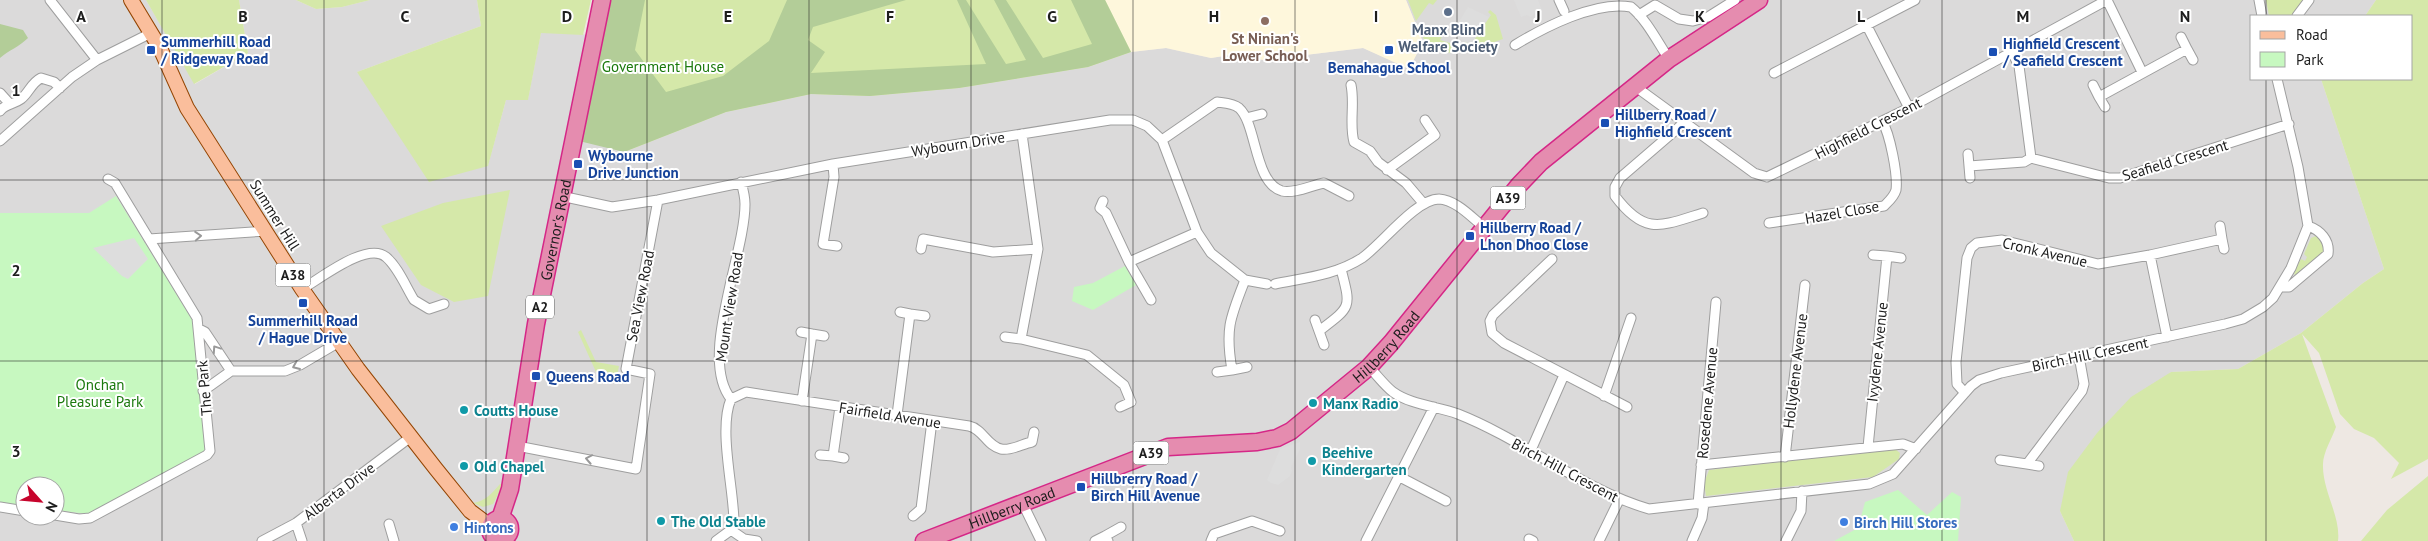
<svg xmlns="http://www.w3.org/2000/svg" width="2428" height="541" font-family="'PT Sans',sans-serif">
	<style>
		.residential { fill: #dbdada; fill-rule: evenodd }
		.education { fill: #fef7dc }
		.grass { fill: #d5e8a9 }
		.forest { fill: #b3cd98 }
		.park { fill: #c7f8c0 }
		.parking { fill: #ddd }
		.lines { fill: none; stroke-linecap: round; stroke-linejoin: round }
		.street-casing { stroke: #9e9e9e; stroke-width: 11 }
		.primary-casing { stroke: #944503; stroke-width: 16 }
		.highway-casing { stroke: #d52787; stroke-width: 19 }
		.street { stroke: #fff; stroke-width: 9 }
		.primary { stroke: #fabe9c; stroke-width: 14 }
		.highway { stroke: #e58caf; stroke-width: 16 }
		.oneway { stroke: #999 }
		.grid { fill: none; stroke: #1d1d1d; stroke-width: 1; stroke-opacity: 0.55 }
		.service-dot { fill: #5c6f8a; stroke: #fff; stroke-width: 2 }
		.education-dot { fill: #8d6e63; stroke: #fff; stroke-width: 2 }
		.transit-dot { fill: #1a4fb4; stroke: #fff; stroke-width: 2 }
		.culture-dot { fill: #0f9aa8; stroke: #fff; stroke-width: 2 }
		.shop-dot { fill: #3f7fe0; stroke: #fff; stroke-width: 2 }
		.labels { text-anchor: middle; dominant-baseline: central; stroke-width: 4; stroke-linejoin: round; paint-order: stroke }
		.shield { fill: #fff; stroke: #616161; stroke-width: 1 }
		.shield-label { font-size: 14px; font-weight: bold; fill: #1d1d1d }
		.service-label { font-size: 15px; font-weight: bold; fill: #4e5e75; stroke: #fff }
		.education-label { font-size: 15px; font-weight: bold; fill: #785e54; stroke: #fff }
		.transit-label { font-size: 15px; font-weight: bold; fill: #164399; stroke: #fff; text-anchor: start }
		.park-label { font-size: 15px; fill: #1b790d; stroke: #fff }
		.street-label { font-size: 15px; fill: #1d1d1d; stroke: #fff }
		.culture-label { font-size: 15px; font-weight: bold; fill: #0d838f; stroke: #fff; text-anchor: start }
		.shop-label { font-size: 15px; font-weight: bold; fill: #366cbe; stroke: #fff; text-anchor: start }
		.grid-label { font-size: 16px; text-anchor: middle; font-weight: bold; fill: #1d1d1d; stroke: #fff; stroke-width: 4; stroke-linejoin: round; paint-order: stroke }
	</style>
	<rect width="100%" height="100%" fill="#eee8e3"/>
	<path class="residential" d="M0,0H146L195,84L248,53L239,0H296L316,9L342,7L370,0H477L481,26L357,72L488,165L506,100L528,99L541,32L594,35L624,152L726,112L811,94L870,96L959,88L1088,67L1131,52L1166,48L1211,58L1230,55L1264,60L1363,48L1409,68L1423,42L1406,0H2376L2365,16H2252V79H2321L2384,269L2363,283L2301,333L2238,369L2171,372L2060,511L2074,541H0ZM25,486H55V516H25Z"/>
	<path class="education" d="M1105,0H1406L1423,42L1409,69L1363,48L1264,60L1230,55L1211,58L1166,48L1131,52Z"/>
	<path class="grass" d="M146,0H239L248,53L194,84Z
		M296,0H370L342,7L316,9Z
		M477,0H591L583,35L541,33L528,100H506L488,166L429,182L357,72L481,26Z
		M610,0H1105L1131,52L1088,67L959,88L870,96L811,94L726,112L624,152Z
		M1408,0H1437L1433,5L1429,3L1416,21Z
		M2266,0H2306L2292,16H2269Z
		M2376,0H2428V459L2391,479L2399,463L2374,438L2354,429L2340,414L2319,353L2302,334L2336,427C2332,438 2323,453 2323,464C2322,491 2341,516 2338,541H2074L2060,511L2068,472L2097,433L2131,397L2171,372L2238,369L2301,333L2363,283L2384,269L2321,79H2412V16H2365Z
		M1490,10L1496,15L1503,39C1478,47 1439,67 1422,36L1426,29L1436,34L1438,33L1443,35L1440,40L1456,45L1461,52L1465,49V41L1471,44L1491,15L1488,12Z
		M510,190L488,296L454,302L421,285L381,226L443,203Z
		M2316,236L2324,242V254L2295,276L2294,272L2301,259L2305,261L2307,257L2304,254L2311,238Z
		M581,330L596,362L619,366L617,376L596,372L578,332Z
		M1895,449L1900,453L1899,459L1873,477L1706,496L1704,483L1709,470Z
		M2428,476V541H2361L2387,510Z
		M500,484H503L493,504L483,507L473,503C486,501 492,493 500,484Z"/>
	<path class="forest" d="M610,0H645L635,50L666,92L723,76L769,41L787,0H906L813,27L808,40L825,52L811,73L986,64L957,0H966L1006,64L1026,60L994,0H1006L1043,58L1092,44L1071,0H1105L1131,52L1088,67L959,88L870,96L811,94L726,112L624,152L579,141Z
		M0,24L23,30L28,38C19,47 9,50 0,58Z"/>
	<path class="park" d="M116,196L196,326L205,451L88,514L55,510V486H25V506L0,502V213H89Z
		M1125,266L1136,285L1093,310L1072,301L1074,287L1093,283Z
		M1898,490L1927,515L1952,492L1961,497L1958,541H1834L1858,528L1865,502Z"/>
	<path class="parking" d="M1514,0H1538L1542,10L1536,12L1531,17L1527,15L1521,17Z
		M1468,7L1489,17L1471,45L1451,35Z
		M134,238L148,259L128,279L122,276L93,248Z
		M1300,442V449L1291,467L1292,471L1290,476L1278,485L1271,483L1267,480L1280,449Z"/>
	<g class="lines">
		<g class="street-casing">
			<path id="street" d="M50,0L97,60
				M1559,0L1564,11
				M2107,0L2142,72
				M2259,0L2262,16
				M1639,15L1655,5L1679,19L1693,21L1708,17L1735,0
				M2297,16L2309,0
				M1867,26L1909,108
				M2181,37L2187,49
				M1515,45C1543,28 1596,0 1631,7C1647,20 1658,43 1669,59
				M2012,52L2019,66L2031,158
				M1774,73L1915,0
				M1351,85C1355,104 1349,124 1354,142L1370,151L1378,162L1406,183L1423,203
				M2093,85L2099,97
				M1636,87L1754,173L1767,177L1909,108L2107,0
				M0,93L9,103
				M2105,107L2099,97L2187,49L2193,60
				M0,111C6,103 13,105 21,99C29,93 31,83 41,78L54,82L60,88
				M1246,118L1262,114
				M1685,122L1620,178L1615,187V196C1645,236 1661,226 1703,213
				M1022,134L1038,249L1021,339L1087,355L1124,385L1131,402L1120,407
				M1162,140L1217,102C1224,103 1233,103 1239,108C1257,124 1254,183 1282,191C1295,194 1312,185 1324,183L1349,196
				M0,141L72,77L97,60L151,33
				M1968,154L1969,166
				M833,164L834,177L823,244L837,246
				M1387,170L1435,135L1425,120
				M1970,178L1969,166L2024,162L2031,158L2109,178H2120L2289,124
				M561,196L612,207L658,200L833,164L1110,120H1133L1147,126L1162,140L1197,232L1211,253L1245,280L1267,284
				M1103,201L1100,208L1106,213L1129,262L1151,300
				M1769,223L1884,206C1889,201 1894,197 1896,190C1898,175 1890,134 1882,121
				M2220,226L2222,239
				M149,239L266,231
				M921,249L923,239L993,252L1038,249
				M2150,255L2167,337
				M1887,256L1901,258
				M1552,259L1493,315L1490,321L1492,333L1504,343L1627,407
				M1129,262L1197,232
				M1275,284C1304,278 1336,275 1362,258C1382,244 1416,199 1439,199C1456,200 1471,217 1484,227
				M2281,287H2289L2328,254C2330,240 2320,230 2308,226
				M302,289C320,279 367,241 386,257C398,267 406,287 414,300L429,309L444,304
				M900,312L910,314
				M1315,320L1324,345
				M199,329L205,332L231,371
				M1319,331C1352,306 1351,308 1341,269
				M801,332L812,334
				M1005,337L1021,339
				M1369,367C1377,375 1384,385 1393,392C1411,405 1437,406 1458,414C1524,440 1581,489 1649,509L1869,484L1893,474L1971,386L1979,380L2001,373L2225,324L2243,319L2263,307L2273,298L2291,268L2308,226L2298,167L2277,79
				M1232,370L1247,367
				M1217,372L1232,370C1225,329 1230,318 1245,280
				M203,391L231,371H285L300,365L339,342
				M1965,393L1957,384L1956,362L1967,258L1971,248L1977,243L2002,240L2098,264L2150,255L2222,239L2224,249
				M1604,396L1631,318
				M731,399L746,392L969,426C983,429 987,446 1001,449C1011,451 1022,444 1032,442L1034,432
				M802,401L812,334L824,336
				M897,415L910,314L925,316
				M517,446L636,469L650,374L626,369L658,200
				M1868,447L1887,256L1873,255
				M1531,450L1564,375
				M820,455L833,456L840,407
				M833,456L844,458
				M1785,457L1805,285
				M2000,460L2027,464L2082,391L2084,384L2079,356
				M2027,464L2039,466
				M1701,465L1903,444L1916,449
				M1400,477L1446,501
				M1022,502L1041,541
				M1698,504L1716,302
				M0,507L25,511
				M55,515L79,519L90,518L207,455L210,451L197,318L115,183L108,179
				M913,516L921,509L932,421
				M296,523L302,541
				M389,524L394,541
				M731,530L744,539L757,541
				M1105,536L1121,527
				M1529,539L1533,541
				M262,541L296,523L412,436
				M716,541L731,530L734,523C734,489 718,429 731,399C698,358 745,255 745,204C745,197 743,189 741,182
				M1095,541L1105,536L1108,541
				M1211,541L1214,534L1252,521L1280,531
				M1366,541L1434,407
				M1599,541L1619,500
				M1692,541L1702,518L1704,503
				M1786,541L1801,511L1802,491"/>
		</g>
		<g class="primary-casing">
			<path id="primary" d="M131,0L160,48L187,108L302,289L358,369L436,469L470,511L490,526"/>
		</g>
		<g class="highway-casing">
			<g id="highway">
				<path id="s1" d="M500,519L510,489L536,324L602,0"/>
				<circle cx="500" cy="529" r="10"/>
				<path id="s2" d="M924,541L1168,447L1257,442L1277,438L1291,431L1369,367L1391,343L1519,185L1541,162L1669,59L1759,0"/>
			</g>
		</g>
		<use href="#street" class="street"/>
		<use href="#primary" class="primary"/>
		<use href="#highway" class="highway"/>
	</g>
	<defs><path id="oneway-chevron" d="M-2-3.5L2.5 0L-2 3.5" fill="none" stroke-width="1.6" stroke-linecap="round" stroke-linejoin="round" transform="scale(1.25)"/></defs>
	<g class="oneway">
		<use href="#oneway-chevron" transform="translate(198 236) rotate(-4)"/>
		<use href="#oneway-chevron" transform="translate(216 349) rotate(-124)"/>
		<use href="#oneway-chevron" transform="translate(296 366) rotate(157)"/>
		<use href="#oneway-chevron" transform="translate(589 459) rotate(-169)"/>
	</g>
	<path class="grid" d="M162,0V541M324,0V541M486,0V541M647,0V541M809,0V541M971,0V541M1133,0V541M1295,0V541M1457,0V541M1619,0V541M1781,0V541M1942,0V541M2104,0V541M2266,0V16M2266,79V541M0,180H2428M0,361H2428"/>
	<circle class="service-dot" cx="1448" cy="12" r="5"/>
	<circle class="education-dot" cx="1265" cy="21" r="5"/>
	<g class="transit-dot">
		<rect x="146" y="45" width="10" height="10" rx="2.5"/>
		<rect x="1384" y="45" width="10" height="10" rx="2.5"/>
		<rect x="1988" y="47" width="10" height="10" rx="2.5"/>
		<rect x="1600" y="118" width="10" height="10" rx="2.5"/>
		<rect x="573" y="159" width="10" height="10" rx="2.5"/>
		<rect x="1465" y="231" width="10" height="10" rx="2.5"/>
		<rect x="298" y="298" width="10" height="10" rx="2.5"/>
		<rect x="531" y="371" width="10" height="10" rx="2.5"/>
		<rect x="1076" y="482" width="10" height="10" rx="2.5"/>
	</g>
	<g class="culture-dot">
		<circle cx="1313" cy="403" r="5"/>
		<circle cx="464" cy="410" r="5"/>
		<circle cx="1312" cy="461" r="5"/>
		<circle cx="464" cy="466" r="5"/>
		<circle cx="661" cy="521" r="5"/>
	</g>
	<g class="shop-dot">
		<circle cx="1844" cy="522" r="5"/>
		<circle cx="454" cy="527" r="5"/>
	</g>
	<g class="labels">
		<g class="shield">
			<rect x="1490.5" y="186.5" width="35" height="23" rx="4"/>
			<rect x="275.5" y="263.5" width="35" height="23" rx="4"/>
			<rect x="526" y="295.5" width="28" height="23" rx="4"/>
			<rect x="1133.5" y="441.5" width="35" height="23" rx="4"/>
		</g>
		<g class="shield-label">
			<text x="1508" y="198">A39</text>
			<text x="293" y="275">A38</text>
			<text x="540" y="307">A2</text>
			<text x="1151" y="453">A39</text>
		</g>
		<g class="service-label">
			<text x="1448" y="29">Manx Blind<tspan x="1448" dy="17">Welfare Society</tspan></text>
		</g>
		<g class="education-label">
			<text x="1265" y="38">St Ninian's<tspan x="1265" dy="17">Lower School</tspan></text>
		</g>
		<g class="transit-label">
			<text x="161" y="41">Summerhill Road<tspan x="161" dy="17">/ Ridgeway Road</tspan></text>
			<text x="2003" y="43">Highfield Crescent<tspan x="2003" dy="17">/ Seafield Crescent</tspan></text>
			<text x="1389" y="67" text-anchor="middle">Bemahague School</text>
			<text x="1615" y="114">Hillberry Road /<tspan x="1615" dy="17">Highfield Crescent</tspan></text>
			<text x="588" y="155">Wybourne<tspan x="588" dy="17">Drive Junction</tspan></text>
			<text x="1480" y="227">Hillberry Road /<tspan x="1480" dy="17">Lhon Dhoo Close</tspan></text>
			<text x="303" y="320" text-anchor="middle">Summerhill Road<tspan x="303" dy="17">/ Hague Drive</tspan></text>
			<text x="546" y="376">Queens Road</text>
			<text x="1091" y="478">Hillbrerry Road /<tspan x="1091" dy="17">Birch Hill Avenue</tspan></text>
		</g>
		<g class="park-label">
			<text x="663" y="66">Government House</text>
			<text x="100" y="384">Onchan<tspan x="100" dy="17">Pleasure Park</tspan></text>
		</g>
		<g class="street-label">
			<text transform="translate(1868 128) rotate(-27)">Highfield Crescent</text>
			<text transform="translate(958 144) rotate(-9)">Wybourn Drive</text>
			<text transform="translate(2175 160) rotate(-17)">Seafield Crescent</text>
			<text transform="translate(1842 212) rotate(-10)">Hazel Close</text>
			<text transform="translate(275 215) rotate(58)">Summer Hill</text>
			<text stroke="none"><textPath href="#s1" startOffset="295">Governor's Road</textPath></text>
			<text transform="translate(2045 252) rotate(13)">Cronk Avenue</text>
			<text transform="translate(640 296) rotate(-79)">Sea View Road</text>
			<text transform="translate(729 307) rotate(-81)">Mount View Road</text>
			<text stroke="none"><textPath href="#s2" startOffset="514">Hillberry Road</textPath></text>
			<text transform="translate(1877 352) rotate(-84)">Ivydene Avenue</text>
			<text transform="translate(2090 354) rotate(-12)">Birch Hill Crescent</text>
			<text transform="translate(1795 371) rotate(-83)">Hollydene Avenue</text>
			<text transform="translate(204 388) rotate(-95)">The Park</text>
			<text transform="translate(1707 403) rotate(-85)">Rosedene Avenue</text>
			<text transform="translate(890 415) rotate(9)">Fairfield Avenue</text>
			<text transform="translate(1565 470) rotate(28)">Birch Hill Crescent</text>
			<text transform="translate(339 491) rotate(-37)">Alberta Drive</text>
			<text stroke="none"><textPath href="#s2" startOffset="94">Hillberry Road</textPath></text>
		</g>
		<g class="culture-label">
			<text x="1323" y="403">Manx Radio</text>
			<text x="474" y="410">Coutts House</text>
			<text x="1322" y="452">Beehive<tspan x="1322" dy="17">Kindergarten</tspan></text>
			<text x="474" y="466">Old Chapel</text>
			<text x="671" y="521">The Old Stable</text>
		</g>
		<g class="shop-label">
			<text x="1854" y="522">Birch Hill Stores</text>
			<text x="464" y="527">Hintons</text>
		</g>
	</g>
	<g class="grid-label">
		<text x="81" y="22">A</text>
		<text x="243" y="22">B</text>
		<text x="405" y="22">C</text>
		<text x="567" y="22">D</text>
		<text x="728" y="22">E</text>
		<text x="890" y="22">F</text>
		<text x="1052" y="22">G</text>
		<text x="1214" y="22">H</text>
		<text x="1376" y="22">I</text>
		<text x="1538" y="22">J</text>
		<text x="1700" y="22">K</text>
		<text x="1861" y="22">L</text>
		<text x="2023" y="22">M</text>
		<text x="2185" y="22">N</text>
		<text x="16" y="96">1</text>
		<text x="16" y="276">2</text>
		<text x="16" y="457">3</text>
	</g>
	<rect x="2250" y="15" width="162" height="65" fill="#ffffff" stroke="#a5a5a5"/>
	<rect x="2260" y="31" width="25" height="8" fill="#fabe9c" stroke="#a5a5a5"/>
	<text x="2296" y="40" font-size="15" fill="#1d1d1d">Road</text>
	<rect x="2260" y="52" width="25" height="15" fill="#c7f8c0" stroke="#a5a5a5"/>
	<text x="2296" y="65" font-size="15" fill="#1d1d1d">Park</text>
	<g transform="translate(40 501) rotate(117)"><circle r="24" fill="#ffffff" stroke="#a5a5a5"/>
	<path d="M0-4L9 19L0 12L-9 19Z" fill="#c7042c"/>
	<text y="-8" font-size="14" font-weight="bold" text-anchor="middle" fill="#1d1d1d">N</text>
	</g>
</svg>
